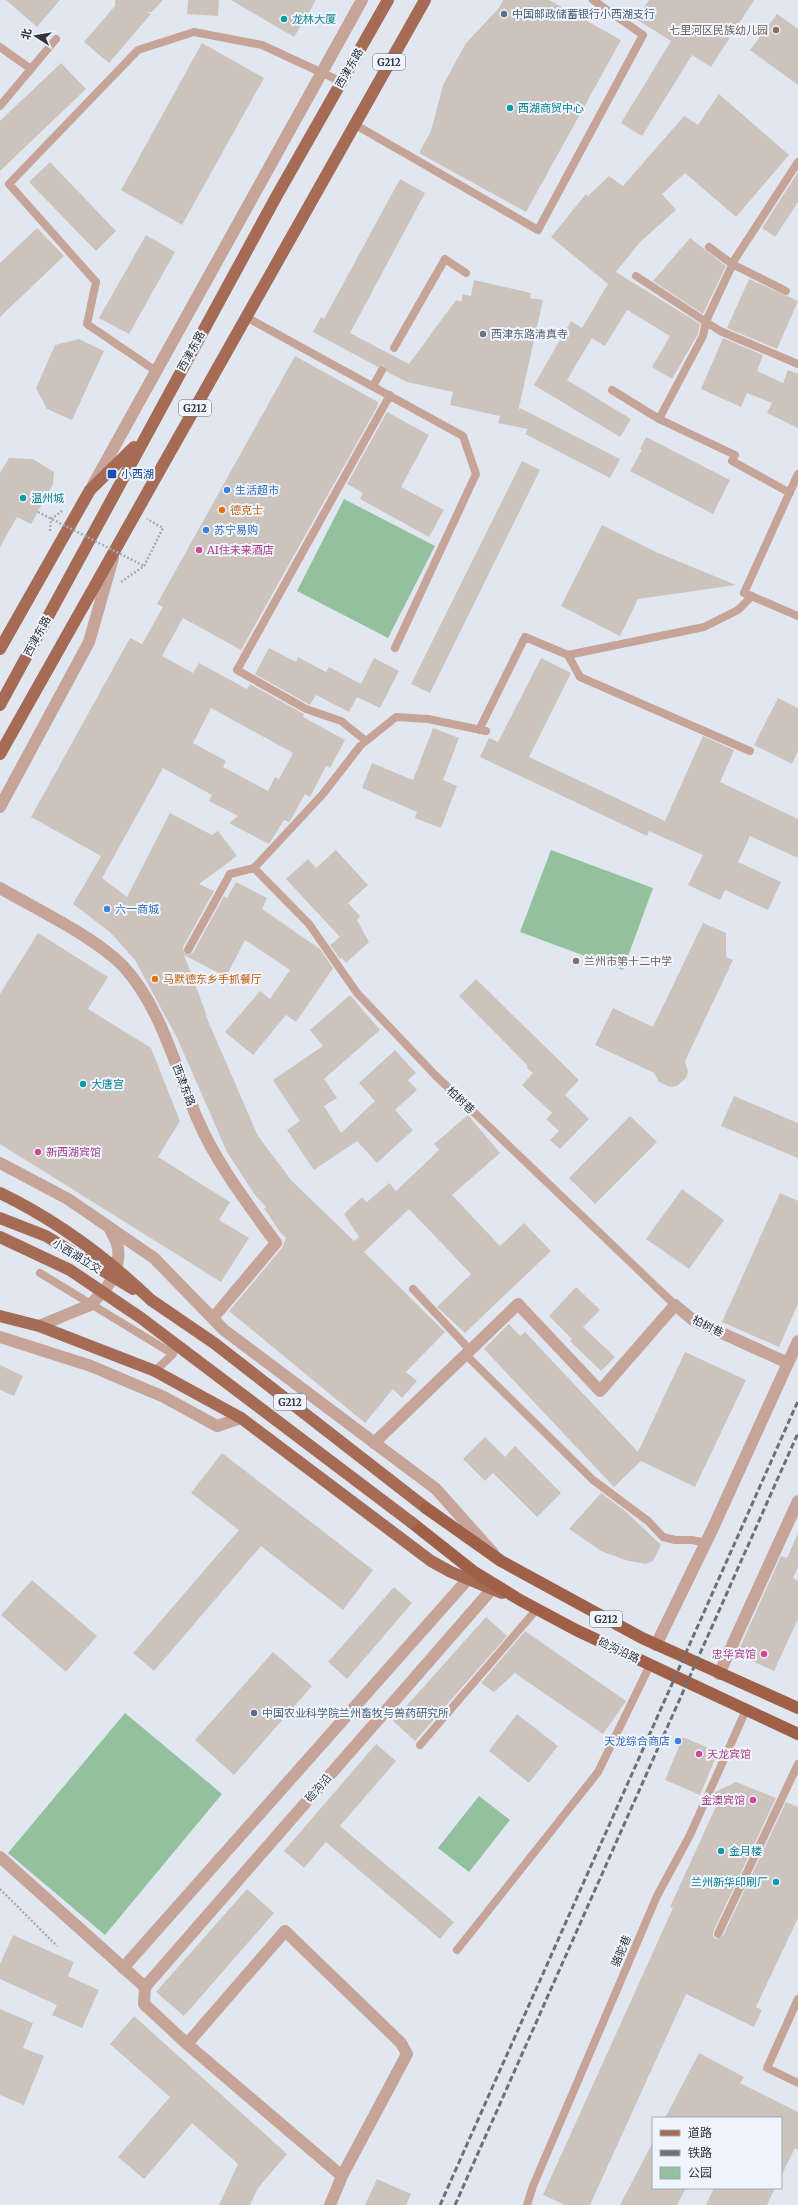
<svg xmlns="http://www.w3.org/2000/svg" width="798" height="2205" font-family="Merriweather,'Noto Sans SC',serif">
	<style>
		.green { fill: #94c19d }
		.building { fill: #cdc3bd; fill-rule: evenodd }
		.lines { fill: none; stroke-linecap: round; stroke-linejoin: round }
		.path { stroke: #a8adb4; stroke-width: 2.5; stroke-dasharray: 2 2; stroke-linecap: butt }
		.service { stroke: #c6a497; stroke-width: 8 }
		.minor { stroke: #c6a497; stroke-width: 12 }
		.tertiary { stroke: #c6a497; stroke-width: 12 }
		.primary { stroke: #a66b54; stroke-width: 12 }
		.trunk { stroke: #a06048; stroke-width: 12 }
		.rail { stroke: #6d7176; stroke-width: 3; stroke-dasharray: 6 3; stroke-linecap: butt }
		.path-bridge { stroke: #a8adb4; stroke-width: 2.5; stroke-dasharray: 2 2; stroke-linecap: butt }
		.tertiary-bridge { stroke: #c6a497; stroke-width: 12 }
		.primary-bridge { stroke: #a66b54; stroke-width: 12 }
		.service-dot { fill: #5c6f8a; stroke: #eff5fe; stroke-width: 1.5 }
		.culture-dot { fill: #0f9aa8; stroke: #eff5fe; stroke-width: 1.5 }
		.education-dot { fill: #8d6e63; stroke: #eff5fe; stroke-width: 1.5 }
		.worship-dot { fill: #6b7280; stroke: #eff5fe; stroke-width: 1.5 }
		.transit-dot { fill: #1a4fb4; stroke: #eff5fe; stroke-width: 1.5 }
		.shop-dot { fill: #3f7fe0; stroke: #eff5fe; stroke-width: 1.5 }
		.food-dot { fill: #e8710a; stroke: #eff5fe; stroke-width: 1.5 }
		.hotel-dot { fill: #d1479c; stroke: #eff5fe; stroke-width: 1.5 }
		.labels { text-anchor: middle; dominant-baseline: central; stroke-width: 4; stroke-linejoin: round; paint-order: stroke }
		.shield { fill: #eff5fe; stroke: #6b6e73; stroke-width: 1 }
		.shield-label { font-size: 10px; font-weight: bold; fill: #323438 }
		.service-label { font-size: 11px; fill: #4e5e75; stroke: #eff5fe; text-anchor: start }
		.culture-label { font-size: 11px; fill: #0d838f; stroke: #eff5fe; text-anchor: start }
		.education-label { font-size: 11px; fill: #785e54; stroke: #eff5fe; text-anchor: end }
		.street-label { font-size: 11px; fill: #323438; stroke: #eff5fe }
		.worship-label { font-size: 11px; fill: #5b616d; stroke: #eff5fe; text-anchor: start }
		.transit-label { font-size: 11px; fill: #164399; stroke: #eff5fe; text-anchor: start }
		.shop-label { font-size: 11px; fill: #366cbe; stroke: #eff5fe; text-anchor: start }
		.food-label { font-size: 11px; fill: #c56008; stroke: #eff5fe; text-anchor: start }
		.hotel-label { font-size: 11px; fill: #b23c85; stroke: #eff5fe; text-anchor: start }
	</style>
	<rect width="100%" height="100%" fill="#e1e7f0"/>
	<path class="green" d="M344,499L435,546L388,638L297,591Z
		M551,850L653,888L623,970L520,932Z
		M125,1713L222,1794L105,1935L8,1853Z
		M479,1796L510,1820L469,1872L438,1848Z"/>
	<path class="building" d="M6,0H60L37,27Z
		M115,0H163L152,12H147L151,14L109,63L84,42L115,6Z
		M188,0H219L218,16L187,14Z
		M231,0H316L294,37Z
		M503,0H549L621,40L526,212L419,153L431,131L443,85L466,43L499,8Z
		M649,0H754L711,67L692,55L642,136L621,123L671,41L636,19Z
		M777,14L798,29V85L750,50Z
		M202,43L264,78L182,225L121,190Z
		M61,63L86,89L0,171V121Z
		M719,94L789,155L736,217L685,173L662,194L676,210L640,242L616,272L700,324L698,334L672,379L652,367L670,336L627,310L605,346L592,338L567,380L631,419L620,437L534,385L571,321L582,328L608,284L551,237L586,194L588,196L609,176L623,186L684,116L698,125Z
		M50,162L116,231L96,251L29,182Z
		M798,172V202L775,237L762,228Z
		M400,179L425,193L350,333L409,364L456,300L461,302L463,294L471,296L474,280L531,293L530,298L543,300L518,412L520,408L620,459L610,478L525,434L528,429L498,423L500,416L450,405L453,392L407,382L387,372L384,365L378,367L313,332L321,317L324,319Z
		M37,228L64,256L0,317V263Z
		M146,235L175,252L129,334L99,318Z
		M690,238L726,266L703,314L653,281Z
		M749,279L798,301L777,349L727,328Z
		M723,338L763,355L757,371L783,383L788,370L798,374V428L767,413L772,403L747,393L741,407L701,389Z
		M79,339L104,351L72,420L47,409L36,388L55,345Z
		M295,356L378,402L377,407L241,650L183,618L162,656L193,673L199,663L247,689L250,684L304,714L303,717L345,740L330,768L326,766L310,797L305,794L290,821L289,822L284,820L269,844L229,823L238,816L209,801L212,795L163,768L102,878L127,897L170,813L212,835L218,831L237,856L199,884L214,891L183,947L184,953L188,955L193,953L224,896L227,898L236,882L267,898L262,909L320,949L333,968L296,1022L286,1015L253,1055L225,1032L260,991L270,999L290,970L245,940L226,977L184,955L207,1016L205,1014L258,1136L291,1180L354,1241L359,1237L344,1214L362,1197L367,1202L389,1183L396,1191L439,1150L434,1144L468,1115L500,1153L452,1195L500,1246L524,1223L551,1251L465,1333L437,1307L471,1274L409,1209L364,1252L445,1332L406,1372L417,1381L402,1398L393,1389L365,1423L229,1311L282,1248L286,1238L280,1232L264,1208L266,1207L255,1195L227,1152L177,1038L135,960L110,932L73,904L101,856L31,817L130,638L142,644L163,607L157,604ZM211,708L293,753L279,779L275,777L268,791L223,767L226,761L193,743Z
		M387,412L429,435L401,487L444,510L429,537L360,499L363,493L347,484Z
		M646,437L730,480L713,514L630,471L642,450L640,449Z
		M9,458L33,459L54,472L53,484L31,524L17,517L0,547V473Z
		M522,461L540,470L430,693L411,684Z
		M602,525L656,552L736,585L638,599L620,636L561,606Z
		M269,648L296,662L298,657L326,672L329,667L361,684L374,658L399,671L380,708L357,697L349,712L316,695L310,705L308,704L255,674Z
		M541,658L571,673L529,757L665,821L703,736L734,750L720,782L798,819V858L750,836L738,862L781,882L768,910L725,890L720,900L688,885L703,855L649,831L647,836L480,757L489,738L498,742Z
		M778,698L798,708V751L792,764L754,745Z
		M433,728L459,738L443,780L457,786L441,828L415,818L417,812L362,788L372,763L413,780Z
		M336,850L368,885L348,903L360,916L357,920L369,942L346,963L341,957L340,959L330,945L340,937L286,879L308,859L316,868Z
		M703,923L726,933V957L733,960L685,1061L688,1072L686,1078L677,1086L670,1087L659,1082L654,1073L595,1045L613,1008L653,1027Z
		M38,933L108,977L88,1009L151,1048L180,1121L158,1157L230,1202L219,1220L249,1238L221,1282L0,1144V994Z
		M476,979L579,1080L565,1095L589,1119L560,1149L550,1140L559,1131L546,1119L552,1113L522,1085L533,1073L526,1067L528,1066L459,996Z
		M350,995L380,1030L324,1079L337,1098L324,1106L341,1133L375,1101L359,1083L395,1050L416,1073L408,1080L417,1090L395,1110L413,1130L377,1163L357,1141L314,1170L287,1130L300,1121L273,1080L323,1046L310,1030Z
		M734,1096L798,1123V1158L721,1126Z
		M630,1116L657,1142L595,1204L569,1178Z
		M682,1189L724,1220L689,1269L646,1239Z
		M780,1193L798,1201V1304L779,1347L722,1322Z
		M576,1287L600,1310L583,1327L615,1357L601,1371L570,1341L572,1339L549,1316Z
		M509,1324L520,1336L525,1332L638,1452L685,1352L746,1380L695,1487L641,1461L614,1487L484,1349Z
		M0,1365L23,1376L14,1396L0,1390Z
		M485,1437L505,1457L515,1446L561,1493L537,1517L493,1473L485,1481L463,1459Z
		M222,1453L373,1570L343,1610L261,1546L154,1671L133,1653L239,1530L191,1493Z
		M601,1493L625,1511L661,1545L653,1561L646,1564L625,1560L601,1551L569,1529Z
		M798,1533V1567L793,1578L798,1581V1619L774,1671L737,1654L781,1556L787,1558Z
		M32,1580L97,1636L66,1672L1,1615Z
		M394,1587L412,1603L347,1679L328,1662Z
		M486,1617L507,1636L415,1741L393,1721Z
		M525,1631L626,1701L603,1734L515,1673L494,1692L481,1683Z
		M273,1652L312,1686L234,1775L195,1740Z
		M517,1714L558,1746L529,1783L489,1751Z
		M683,1737L718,1752L700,1795L665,1780Z
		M376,1744L396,1761L340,1826L454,1922L440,1939L326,1842L304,1868L284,1851Z
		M736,1782L776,1798L713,1932V1937L716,1939L723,1936L786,1802L798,1807V1918L756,2007L762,2010L754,2027L686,1994L590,2205H565L543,2195L673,1908L670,1907L718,1802L712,1800L715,1792Z
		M247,1889L274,1913L184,2016L156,1992Z
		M13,1935L74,1962L68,1976L99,1990L82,2028L52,2015L57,2005L0,1979V1964Z
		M0,2009L33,2023L23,2048L44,2056L24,2105L0,2095Z
		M134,2016L287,2154L258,2188L250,2205H219L238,2164L192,2123L144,2179L118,2157L170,2097L110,2044Z
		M699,2053L744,2077L740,2083L798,2112V2150L795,2148L781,2176V2118H665Z
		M653,2142V2188H686L677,2205H620Z
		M377,2179L411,2194L406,2205H365Z
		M714,2188H775L767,2205H706Z"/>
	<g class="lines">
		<path class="path" d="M50,531L51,519L62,511
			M121,582L144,566L163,528L147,519
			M0,1889L57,1946"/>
		<path class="service" d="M0,47L31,69
			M0,106L56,39
			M354,124L538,230L643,35L593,0
			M709,247L732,264L786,291
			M636,276L720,331L798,364
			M246,317L463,436L476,474L395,648
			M394,348L445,259L466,273
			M156,371L87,324L96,282L9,184L138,50L194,32L262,45L342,82
			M373,386L382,370
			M612,390L659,419L703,336L706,321L735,259L798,162
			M659,419L735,455L732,461L790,493
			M798,474L744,593L798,616
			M568,655L580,677L750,751
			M479,730L525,637L568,655L704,627L738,610L752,596
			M366,741L341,721L306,709L237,670L390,395
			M254,868L322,795L361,745L396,717L428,719L486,731
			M188,950L230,874L254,868L309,924L357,993L435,1075L675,1305
			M40,1273L173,1354L155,1371
			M413,1289L470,1350
			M465,1354L593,1480L648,1521L663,1537L675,1540H692L706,1543
			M420,1745L537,1609
			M718,1934L798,1764
			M457,1950L598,1772L650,1665
			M798,1999L767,2068L798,2083
			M527,2205L533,2186L657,1896L690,1835L746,1710"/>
		<path class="minor" d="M0,888C36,909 95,937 123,966C161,1007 175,1067 197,1118C216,1163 247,1203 276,1243L213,1318
			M374,1443L518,1304L600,1391L675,1305L693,1320L788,1363
			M656,1645L713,1528L798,1341
			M719,1674L798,1501
			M0,1857L145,1987
			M123,1968L468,1579
			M145,1987L492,1589
			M145,1987L144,2004L187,2044L342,2176
			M187,2044L285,1931L401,2043L407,2054L342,2176L330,2205"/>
		<path class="tertiary" d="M93,485L362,0
			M0,807L89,642L113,558
			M0,1163L68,1199L154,1258L224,1330L436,1489L493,1553
			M101,1294C112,1283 122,1261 117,1244C115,1238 111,1232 109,1227
			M39,1326L90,1305
			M0,1337L91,1366L164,1397L217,1426L241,1418"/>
		<path class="primary" d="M0,649L90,490L134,447
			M0,705L276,197L388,0
			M0,754L425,0
			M151,1300L214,1343L426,1508
			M0,1316L39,1326L155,1371L241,1418L431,1561L451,1572L502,1593"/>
		<path class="trunk" d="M426,1508L501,1561L642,1638L798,1708
			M411,1522L473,1571L520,1600L576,1630L798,1734"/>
		<path class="rail" d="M440,2205L798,1401
			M455,2205L798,1433"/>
		<path class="path-bridge" d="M38,512L144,566"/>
		<path class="tertiary-bridge" d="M90,1305L101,1294"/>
		<path class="primary-bridge" d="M0,1193C58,1221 105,1256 151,1300
			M0,1218L46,1236L133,1289
			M0,1237L70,1270L141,1318L411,1522"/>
	</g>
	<g class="service-dot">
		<circle cx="504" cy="14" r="4"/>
		<circle cx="254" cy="1713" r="4"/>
	</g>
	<g class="culture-dot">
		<circle cx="284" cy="19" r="4"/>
		<circle cx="510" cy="108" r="4"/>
		<circle cx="23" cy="498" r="4"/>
		<circle cx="83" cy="1084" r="4"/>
		<circle cx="721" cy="1851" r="4"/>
		<circle cx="776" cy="1882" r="4"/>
	</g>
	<g class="education-dot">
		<circle cx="776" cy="30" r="4"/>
		<circle cx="576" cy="961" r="4"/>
	</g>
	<circle class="worship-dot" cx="483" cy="334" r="4"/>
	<rect class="transit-dot" x="107" y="469" width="10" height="10" rx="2"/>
	<g class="shop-dot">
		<circle cx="227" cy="490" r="4"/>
		<circle cx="206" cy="530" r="4"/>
		<circle cx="107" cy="909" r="4"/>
		<circle cx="678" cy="1741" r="4"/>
	</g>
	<g class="food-dot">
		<circle cx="222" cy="510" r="4"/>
		<circle cx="155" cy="979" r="4"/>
	</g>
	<g class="hotel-dot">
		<circle cx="199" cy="550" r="4"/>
		<circle cx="38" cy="1152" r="4"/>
		<circle cx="764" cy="1654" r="4"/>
		<circle cx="699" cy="1754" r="4"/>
		<circle cx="753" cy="1800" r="4"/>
	</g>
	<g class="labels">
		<g class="shield">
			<rect x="373" y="54" width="32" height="16" rx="3"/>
			<rect x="179" y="400" width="32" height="16" rx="3"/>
			<rect x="274" y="1394" width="32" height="16" rx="3"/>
			<rect x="590" y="1611" width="32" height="16" rx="3"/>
		</g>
		<g class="shield-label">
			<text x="389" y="62">G212</text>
			<text x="195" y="408">G212</text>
			<text x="290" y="1402">G212</text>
			<text x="606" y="1619">G212</text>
		</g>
		<g class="service-label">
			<text x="512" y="14">中国邮政储蓄银行小西湖支行</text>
			<text x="262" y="1713">中国农业科学院兰州畜牧与兽药研究所</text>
		</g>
		<g class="culture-label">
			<text x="292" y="19">龙林大厦</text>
			<text x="518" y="108">西湖商贸中心</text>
			<text x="31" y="498">温州城</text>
			<text x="91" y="1084">大唐宫</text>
			<text x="729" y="1851">金月楼</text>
			<text x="768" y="1882" text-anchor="end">兰州新华印刷厂</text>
		</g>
		<g class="education-label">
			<text x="768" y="30">七里河区民族幼儿园</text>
			<text x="584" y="961" text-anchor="start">兰州市第十二中学</text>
		</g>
		<g class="street-label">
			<text transform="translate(349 68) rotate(-60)">西津东路</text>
			<text transform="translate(191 351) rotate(-61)">西津东路</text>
			<text transform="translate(37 636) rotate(-62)">西津东路</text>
			<text transform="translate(184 1085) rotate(69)">西津东路</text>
			<text transform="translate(461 1100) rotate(44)">柏树巷</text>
			<text transform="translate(77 1256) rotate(31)">小西湖立交</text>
			<text transform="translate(708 1326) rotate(26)">柏树巷</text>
			<text transform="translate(619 1650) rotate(25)">硷沟沿路</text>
			<text transform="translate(318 1788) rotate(-49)">硷沟沿</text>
			<text transform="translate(621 1951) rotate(-67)">骆驼巷</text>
		</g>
		<g class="worship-label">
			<text x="491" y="334">西津东路清真寺</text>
		</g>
		<g class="transit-label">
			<text x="121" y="474">小西湖</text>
		</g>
		<g class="shop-label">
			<text x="235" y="490">生活超市</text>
			<text x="214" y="530">苏宁易购</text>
			<text x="115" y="909">六一商城</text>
			<text x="670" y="1741" text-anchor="end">天龙综合商店</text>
		</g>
		<g class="food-label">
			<text x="230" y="510">德克士</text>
			<text x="163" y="979">马默德东乡手抓餐厅</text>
		</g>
		<g class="hotel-label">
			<text x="207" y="550">AI住未来酒店</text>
			<text x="46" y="1152">新西湖宾馆</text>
			<text x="756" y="1654" text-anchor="end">忠华宾馆</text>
			<text x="707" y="1754">天龙宾馆</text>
			<text x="745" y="1800" text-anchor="end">金澳宾馆</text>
		</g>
	</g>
	<rect x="652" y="2117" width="130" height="72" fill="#eff5fe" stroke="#a3a8af"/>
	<rect x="660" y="2130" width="20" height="6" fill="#a66b54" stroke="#a3a8af"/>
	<text x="688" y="2137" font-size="12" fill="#323438">道路</text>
	<rect x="660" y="2150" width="20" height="6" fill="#6d7176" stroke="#a3a8af"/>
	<text x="688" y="2157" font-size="12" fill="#323438">铁路</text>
	<rect x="660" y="2167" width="20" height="12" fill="#94c19d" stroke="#a3a8af"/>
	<text x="688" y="2177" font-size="12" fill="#323438">公园</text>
	<g transform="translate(36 36) rotate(282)" stroke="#eff5fe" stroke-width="3" paint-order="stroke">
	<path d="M0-3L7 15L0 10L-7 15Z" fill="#323438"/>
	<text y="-6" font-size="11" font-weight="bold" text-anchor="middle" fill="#323438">北</text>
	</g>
</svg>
